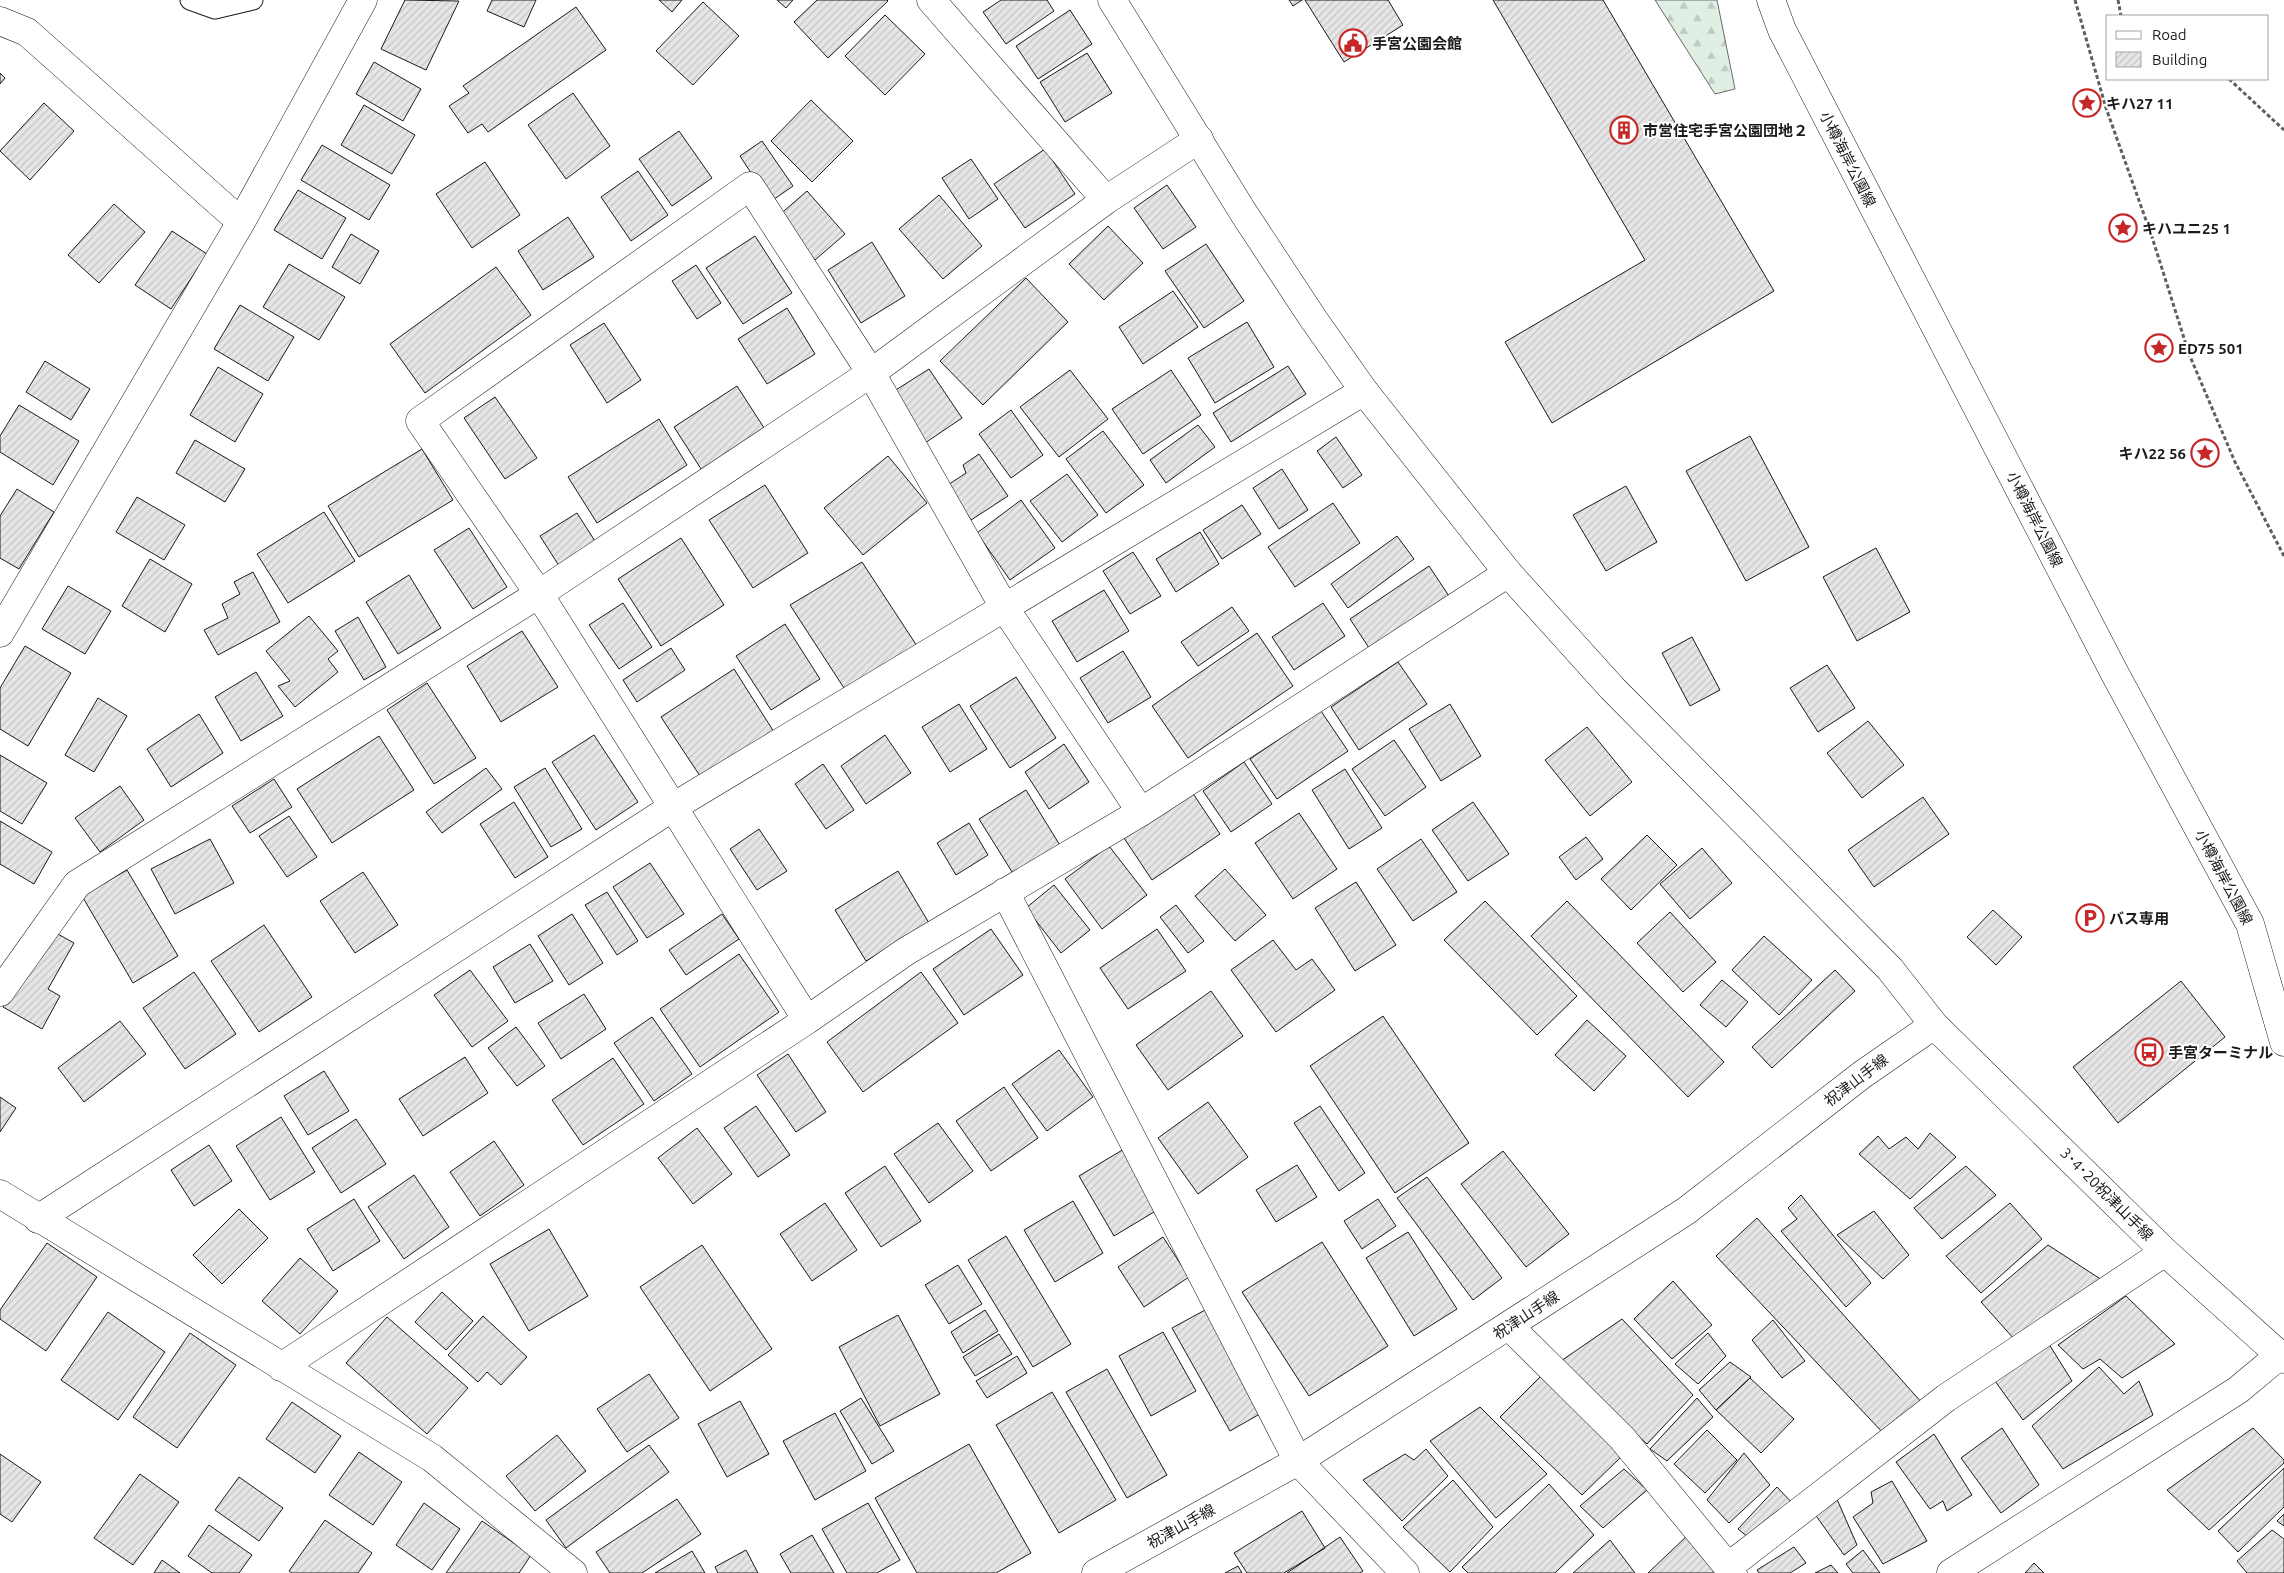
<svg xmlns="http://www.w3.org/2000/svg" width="2284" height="1573" font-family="Ubuntu,'Noto Sans JP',sans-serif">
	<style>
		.forest { fill: url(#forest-firs); stroke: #6a6a6a }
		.building { fill: url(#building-hatch); stroke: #1a1a1a }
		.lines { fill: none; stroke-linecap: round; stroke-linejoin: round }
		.lane-casing { stroke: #1a1a1a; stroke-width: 21 }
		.street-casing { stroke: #1a1a1a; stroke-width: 29 }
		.secondary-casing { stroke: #1a1a1a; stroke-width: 29 }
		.path { stroke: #5f5f5f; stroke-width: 3; stroke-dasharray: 4 2.5; stroke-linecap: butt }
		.lane { stroke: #fff; stroke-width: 19 }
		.street { stroke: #fff; stroke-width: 28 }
		.secondary { stroke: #fff; stroke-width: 28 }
		.labels { text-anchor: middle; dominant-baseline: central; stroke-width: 4; stroke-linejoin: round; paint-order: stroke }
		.poi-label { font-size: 15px; font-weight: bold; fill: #1a1a1a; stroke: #fff; text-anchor: start }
		.street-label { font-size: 15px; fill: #1a1a1a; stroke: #fff }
	</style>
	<defs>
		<pattern id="forest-firs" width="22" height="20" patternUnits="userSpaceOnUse" patternTransform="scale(1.25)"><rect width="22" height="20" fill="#e0efe3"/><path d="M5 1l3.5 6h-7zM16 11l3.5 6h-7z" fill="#c0ccc2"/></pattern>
		<pattern id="building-hatch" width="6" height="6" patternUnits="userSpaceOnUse" patternTransform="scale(1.25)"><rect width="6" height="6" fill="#e6e6e6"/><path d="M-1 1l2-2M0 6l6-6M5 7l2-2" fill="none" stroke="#c5c5c5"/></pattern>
	</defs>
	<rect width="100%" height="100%" fill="#fff"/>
	<path class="forest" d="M1655,0H1717L1735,89L1715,94Z"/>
	<path class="building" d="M405,0L459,1L426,70L381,49Z
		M492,0H536L524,27L487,11Z
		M659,0H682L672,12Z
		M777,0H793L786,8Z
		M817,0H887L888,1L828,58L794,22Z
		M1001,0H1047L1054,11L1006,44L983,12Z
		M1289,0H1302L1293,6Z
		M1305,0H1388L1403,25L1344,62Z
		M1493,0H1603L1774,291L1552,423L1505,342L1645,260Z
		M703,2L739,36L693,85L656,51Z
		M576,7L606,50L488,132L482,124L468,133L449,106L469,93L463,86Z
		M1070,10L1092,44L1038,79L1016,46Z
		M885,15L925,54L885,95L845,56Z
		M1087,53L1112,93L1065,122L1040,82Z
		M374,62L421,89L403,121L356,94Z
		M0,73L5,78L0,84Z
		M573,93L610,146L566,179L528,125Z
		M811,100L853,141L812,182L771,141Z
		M44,103L74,131L30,180L0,151Z
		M364,105L415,135L392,174L341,145Z
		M679,131L712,178L672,206L639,159Z
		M762,141L793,186L770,202L740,156Z
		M322,145L390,185L369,220L301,180Z
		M1045,149L1075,194L1025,228L994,184Z
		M971,159L998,199L969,219L942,178Z
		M485,162L520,215L472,248L436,194Z
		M638,171L668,215L631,241L601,197Z
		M1167,185L1196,227L1163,249L1134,208Z
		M298,190L346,218L322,259L274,230Z
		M807,191L845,234L815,260L777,217Z
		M939,195L982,246L943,279L899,229Z
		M114,204L145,232L99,283L68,255Z
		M568,217L594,257L543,290L518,251Z
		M1108,226L1143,263L1104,300L1069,264Z
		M172,231L207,254L171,309L135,285Z
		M351,234L379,251L360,284L332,267Z
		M755,236L792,293L743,324L706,268Z
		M872,242L905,296L861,323L828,270Z
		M1206,244L1244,301L1204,328L1165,271Z
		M289,264L345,297L319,340L263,307Z
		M696,265L721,303L697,319L672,281Z
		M496,267L531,315L425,393L390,344Z
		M1026,278L1068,322L983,405L940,361Z
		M1173,291L1198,327L1143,364L1119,327Z
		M240,305L294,337L268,381L214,349Z
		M787,308L815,354L767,384L738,339Z
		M1247,322L1274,367L1215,403L1188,358Z
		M604,323L641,380L607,403L570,345Z
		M45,361L90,389L71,420L26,392Z
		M1288,366L1306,394L1231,442L1213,413Z
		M218,367L263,394L235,442L190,415Z
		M929,369L962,418L925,443L891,393Z
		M1070,370L1108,419L1059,457L1020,407Z
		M1171,370L1201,415L1143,454L1112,409Z
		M737,386L768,434L705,475L674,427Z
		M495,397L537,458L505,479L464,418Z
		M19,405L79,441L53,485L0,452V436Z
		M1011,410L1043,455L1011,478L979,434Z
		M659,419L687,465L597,523L568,477Z
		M1198,425L1215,447L1166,483L1150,460Z
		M1103,431L1144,485L1106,513L1066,459Z
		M1750,436L1809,547L1746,581L1686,471Z
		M1336,437L1362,475L1343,488L1317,451Z
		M195,440L245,469L225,502L176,473Z
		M422,449L453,500L359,557L328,506Z
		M979,454L1008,496L971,520L948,485L966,473L963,465Z
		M888,456L927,503L863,555L824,508Z
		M1282,469L1308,510L1279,529L1253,488Z
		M1067,474L1098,515L1062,542L1030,501Z
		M765,485L808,553L753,588L709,520Z
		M1626,486L1657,542L1606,571L1573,515Z
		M17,489L54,512L19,569L0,558V516Z
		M137,497L185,525L164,560L116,532Z
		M1021,500L1055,548L1010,580L977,533Z
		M1333,503L1360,543L1295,587L1268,547Z
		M1242,505L1261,534L1222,559L1203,530Z
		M324,512L355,561L288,603L257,554Z
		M577,513L600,549L563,572L540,536Z
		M469,528L507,587L473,609L434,550Z
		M1200,532L1219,564L1176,592L1156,559Z
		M1397,536L1414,559L1348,608L1331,584Z
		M681,538L724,605L661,646L618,579Z
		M1876,548L1910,612L1857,641L1823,577Z
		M1133,552L1161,596L1130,614L1103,571Z
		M150,559L192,584L165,632L122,606Z
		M862,562L917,646L844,688L790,605Z
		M1429,566L1453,602L1373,654L1350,619Z
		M253,572L280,622L218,655L204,630L228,618L222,604L240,594L234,582Z
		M409,575L441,628L398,654L366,602Z
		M68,586L111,611L85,654L42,629Z
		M1104,590L1129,631L1077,662L1052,621Z
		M623,603L652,647L619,669L589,625Z
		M1323,603L1345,636L1294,670L1272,637Z
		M1232,607L1249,631L1198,666L1181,642Z
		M309,616L338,651L328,659L338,672L295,707L278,686L290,681L266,651Z
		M358,617L386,667L364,680L335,631Z
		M785,624L820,679L771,710L736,656Z
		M522,631L558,687L501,722L467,666Z
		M1257,633L1293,686L1188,758L1152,706Z
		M1692,637L1720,690L1690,706L1662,653Z
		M25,646L71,673L28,746L0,729V688Z
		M671,648L685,670L637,702L623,680Z
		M1123,651L1151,697L1108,723L1080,678Z
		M1398,662L1427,704L1359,750L1331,707Z
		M1827,665L1855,708L1818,732L1790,688Z
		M734,669L774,732L702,779L661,717Z
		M256,672L283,716L241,741L215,697Z
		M1016,677L1056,738L1010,768L970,706Z
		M427,683L476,758L434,784L387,710Z
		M98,698L127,716L94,772L65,755Z
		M959,704L987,749L950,772L922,727Z
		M1450,704L1481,756L1441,781L1409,729Z
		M1321,711L1348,751L1277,799L1250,759Z
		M199,714L223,753L171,787L147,749Z
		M1868,721L1904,765L1862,798L1827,753Z
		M1587,727L1632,782L1590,816L1545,760Z
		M594,735L638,802L596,830L552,762Z
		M885,735L911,773L866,804L841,766Z
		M379,736L414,790L332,843L297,789Z
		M1394,740L1426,787L1385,816L1352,769Z
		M1064,744L1089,782L1049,809L1025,772Z
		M0,755L47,783L22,824L0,811Z
		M1244,762L1272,804L1231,832L1203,791Z
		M823,764L854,810L826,829L795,784Z
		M486,768L502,789L442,833L426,812Z
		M545,768L582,829L551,847L514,787Z
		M1345,769L1382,828L1349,849L1312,790Z
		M274,779L292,807L250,833L232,806Z
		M120,786L144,820L100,852L75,818Z
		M1026,790L1061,847L1014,875L979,819Z
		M1192,792L1220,834L1152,880L1124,838Z
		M1923,797L1949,834L1874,887L1848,850Z
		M514,802L548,857L515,878L480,824Z
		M1473,802L1509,854L1468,881L1432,830Z
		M1299,813L1337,869L1293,899L1255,843Z
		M289,816L317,857L287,877L259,836Z
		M0,821L52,852L34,884L0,864Z
		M969,823L988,855L956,875L937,843Z
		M759,829L787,871L757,890L730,849Z
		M1647,835L1677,865L1631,910L1601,879Z
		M1586,837L1603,859L1576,880L1559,857Z
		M210,839L234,883L175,914L151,869Z
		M1421,839L1457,892L1413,921L1377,869Z
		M1109,846L1147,895L1102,929L1065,879Z
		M1702,848L1732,883L1690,919L1660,884Z
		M650,863L684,914L647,938L613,887Z
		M1225,869L1266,915L1235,941L1195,896Z
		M127,870L178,956L133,983L82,896Z
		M898,871L929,923L866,961L835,910Z
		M363,872L398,925L355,953L320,901Z
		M1356,882L1396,945L1355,971L1315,908Z
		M1054,885L1090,930L1061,953L1026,908Z
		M607,892L638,941L617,955L585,905Z
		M1485,901L1577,996L1537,1035L1444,940Z
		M1567,901L1724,1062L1688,1097L1531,936Z
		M1176,905L1204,941L1188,953L1160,917Z
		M1993,910L2022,937L1996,965L1967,937Z
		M1670,912L1716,962L1683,992L1637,943Z
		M572,914L603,963L569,985L538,936Z
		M722,914L739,939L686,975L669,950Z
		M264,925L312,997L259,1032L211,961Z
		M47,928L74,943L48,989L60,996L42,1029L3,1007Z
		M991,929L1023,975L964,1015L933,969Z
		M1157,929L1186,971L1128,1009L1100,968Z
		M1764,936L1812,980L1779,1015L1732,970Z
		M1273,940L1296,970L1312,959L1335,990L1276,1032L1231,970Z
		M530,944L553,981L515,1003L493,967Z
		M739,954L779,1012L700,1067L660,1009Z
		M470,970L508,1021L472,1047L434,995Z
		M1835,970L1855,991L1772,1068L1752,1047Z
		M194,972L236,1034L185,1069L143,1008Z
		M921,972L958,1023L863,1092L827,1042Z
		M1722,980L1748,1002L1726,1027L1700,1005Z
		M2181,981L2225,1037L2118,1123L2073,1067Z
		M1211,991L1243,1036L1168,1090L1136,1045Z
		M584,994L606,1029L561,1059L538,1023Z
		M1383,1016L1469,1143L1395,1193L1310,1066Z
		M652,1017L692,1074L654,1101L614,1043Z
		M1587,1020L1626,1056L1594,1091L1555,1055Z
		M120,1021L146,1054L84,1102L58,1068Z
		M516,1027L545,1066L517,1086L488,1048Z
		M1059,1050L1093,1097L1047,1131L1012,1084Z
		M788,1054L826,1112L796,1132L757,1075Z
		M465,1057L488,1093L423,1136L399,1099Z
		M613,1058L644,1104L583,1145L552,1100Z
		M324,1071L349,1111L308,1135L284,1096Z
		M1004,1087L1038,1138L991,1171L956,1121Z
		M0,1097L16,1108L0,1132Z
		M1208,1102L1248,1157L1198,1194L1158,1138Z
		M756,1106L790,1155L758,1177L724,1128Z
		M1320,1106L1365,1173L1339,1191L1294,1123Z
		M281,1117L315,1172L270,1200L236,1146Z
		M356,1119L386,1164L341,1193L312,1148Z
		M938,1123L973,1171L929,1203L894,1154Z
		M697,1128L732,1174L693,1204L658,1158Z
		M1930,1133L1956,1157L1910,1199L1859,1154L1878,1136L1889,1149L1906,1137L1918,1149Z
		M494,1141L524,1185L480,1216L450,1172Z
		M209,1145L232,1181L194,1206L171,1170Z
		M1124,1149L1159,1209L1114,1236L1079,1176Z
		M1503,1151L1569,1234L1526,1267L1461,1184Z
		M1297,1165L1317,1197L1276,1222L1256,1190Z
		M885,1166L921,1221L881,1247L845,1193Z
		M1966,1166L1996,1195L1942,1239L1914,1208Z
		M414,1175L449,1227L404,1259L368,1207Z
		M1427,1177L1502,1278L1473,1300L1397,1198Z
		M1801,1195L1871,1283L1846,1307L1781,1231L1797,1219L1788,1208Z
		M354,1199L380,1241L333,1271L307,1229Z
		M1378,1199L1396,1226L1362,1249L1344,1221Z
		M1073,1201L1103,1253L1055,1282L1024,1230Z
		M825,1203L857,1250L812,1281L780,1234Z
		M2010,1203L2042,1239L1981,1293L1946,1256Z
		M239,1209L268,1238L222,1284L193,1255Z
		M1874,1211L1909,1255L1883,1279L1837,1235Z
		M1757,1218L1923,1404L1885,1435L1716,1256Z
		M549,1229L588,1296L529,1331L490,1264Z
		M1408,1232L1457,1309L1414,1336L1366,1258Z
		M1006,1236L1071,1344L1033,1367L968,1260Z
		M1163,1237L1189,1277L1144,1307L1118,1267Z
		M1322,1242L1388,1346L1309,1396L1242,1292Z
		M47,1243L97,1277L46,1351L0,1319V1310Z
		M702,1245L772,1349L710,1391L640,1287Z
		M2048,1245L2102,1280L2015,1340L1981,1302Z
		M300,1258L338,1291L300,1334L262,1301Z
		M958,1265L982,1304L949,1324L925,1285Z
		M1673,1281L1712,1325L1672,1359L1634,1319Z
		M442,1292L473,1321L446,1350L415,1322Z
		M2126,1296L2175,1344L2122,1378L2100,1359L2083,1369L2058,1345Z
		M1207,1309L1265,1411L1230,1431L1172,1328Z
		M985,1310L998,1331L963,1353L951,1332Z
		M108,1312L165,1352L118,1420L61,1380Z
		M898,1315L940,1394L880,1426L839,1347Z
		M483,1316L527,1357L501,1385L487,1372L478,1382L448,1355Z
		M387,1317L468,1388L427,1434L346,1363Z
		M1622,1319L1693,1395L1647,1444L1558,1363Z
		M1773,1320L1805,1361L1782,1378L1752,1340Z
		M1163,1332L1196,1391L1151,1416L1119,1356Z
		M190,1333L236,1365L177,1448L133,1417Z
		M1708,1333L1726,1356L1698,1384L1675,1364Z
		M999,1334L1012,1354L975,1376L963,1357Z
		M2047,1341L2072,1381L2023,1420L1995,1381Z
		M1017,1356L1027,1373L987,1398L976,1381Z
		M1730,1362L1751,1377L1716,1410L1699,1390Z
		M2099,1367L2124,1394L2139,1381L2153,1415L2063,1469L2032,1426Z
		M1107,1369L1167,1475L1127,1498L1066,1392Z
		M649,1374L679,1418L627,1452L597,1409Z
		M1542,1375L1622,1456L1582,1495L1500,1417Z
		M1750,1378L1794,1419L1761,1453L1716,1410Z
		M1052,1392L1116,1500L1059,1533L996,1425Z
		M861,1398L894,1451L872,1464L840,1411Z
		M1697,1398L1713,1417L1667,1461L1650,1449Z
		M740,1401L769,1454L727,1477L698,1424Z
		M292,1402L341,1436L315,1473L266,1439Z
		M1480,1407L1547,1474L1496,1518L1430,1441Z
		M835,1413L866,1471L815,1500L783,1441Z
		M2002,1428L2039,1485L2001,1513L1961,1458Z
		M2253,1428L2284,1460V1463L2209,1530L2167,1490Z
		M1707,1430L1737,1460L1705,1493L1674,1464Z
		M1934,1434L1972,1495L1947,1511L1943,1501L1930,1509L1896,1462Z
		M557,1435L586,1471L535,1511L506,1476Z
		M969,1444L1031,1553L996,1573H917L875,1498Z
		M649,1445L669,1472L566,1548L546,1520Z
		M1426,1449L1448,1476L1402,1521L1363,1480L1405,1454L1414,1460Z
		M359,1452L402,1482L373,1525L329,1495Z
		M1744,1453L1770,1485L1729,1523L1707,1500Z
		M0,1454L41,1482L12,1522L0,1514Z
		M2284,1468V1507L2238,1552L2218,1531Z
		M1624,1469L1647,1490L1603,1528L1580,1506Z
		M140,1474L179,1502L133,1565L94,1538Z
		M239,1477L283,1508L259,1541L215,1510Z
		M1453,1480L1493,1527L1450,1572L1403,1527Z
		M1892,1481L1927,1541L1883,1564L1853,1517L1873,1503L1871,1492Z
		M1549,1484L1594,1535L1555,1573H1468L1462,1567Z
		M1777,1487L1794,1505L1754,1542L1738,1529Z
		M1836,1497L1857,1545L1844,1555L1814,1513Z
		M677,1499L701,1534L642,1573H610L596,1552Z
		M424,1503L460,1529L432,1570L396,1545Z
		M868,1503L900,1560L877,1573H847L822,1529Z
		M1302,1511L1325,1548L1284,1573H1247L1234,1553Z
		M2284,1514V1526L2277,1521Z
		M325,1520L372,1553L358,1573H292L289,1571Z
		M482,1521L531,1555L519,1573H446Z
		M209,1525L252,1555L239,1573H212L188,1556Z
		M2272,1530L2284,1539V1573H2247L2237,1561Z
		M1689,1534L1720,1573H1648Z
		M812,1535L834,1573H791L780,1554Z
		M1340,1537L1363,1571L1360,1573H1287Z
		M1610,1540L1635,1573H1573Z
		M1794,1547L1806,1563L1790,1573H1759L1757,1570Z
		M746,1550L758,1573H718L715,1567Z
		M1863,1550L1880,1573H1853L1846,1564Z
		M692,1551L705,1573H655Z
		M162,1560L180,1573H154Z
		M2034,1563L2044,1573H2025Z
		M1831,1565L1838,1573H1815Z
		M1238,1566L1242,1573H1225Z"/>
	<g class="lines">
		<g class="lane-casing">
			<path id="lane" d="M190,0L215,9L253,0"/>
		</g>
		<g class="street-casing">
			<path id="street" d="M931,0L1106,200
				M0,21L27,32L241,222
				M0,633L241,222L363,0
				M1005,892L1298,1461L1405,1573
				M0,992L77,884L539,594L871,373L1106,200L1199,139
				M807,1020L539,594L420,421L750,186L871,373L1004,607L1141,812
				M0,1194L432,1458L573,1573
				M38,1219L673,807L1364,391
				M1509,1326L1622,1438L1733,1573
				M281,1367L807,1020L905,952L1141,812L1508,573
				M1728,1567L1946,1398L2165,1252
				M1951,1573L2238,1390L2280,1355"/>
		</g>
		<g class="secondary-casing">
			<path id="secondary" d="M1112,0L1243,212L1312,317L1364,391L1508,573L1612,688L1890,969L1934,1025L2165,1252L2284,1359
				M1771,0L1782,30L2114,672L2250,924L2284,1042
				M1096,1573L1298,1461L1686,1211L1863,1074L1934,1025"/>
		</g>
		<path class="path" d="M2075,0L2106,108L2152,237L2189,354L2235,462L2284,556
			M2118,0L2121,16
			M2229,79L2284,130"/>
		<use href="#lane" class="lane"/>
		<use href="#street" class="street"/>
		<use href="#secondary" class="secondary"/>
	</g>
	<defs>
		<g id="civic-ring" transform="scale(1.4375)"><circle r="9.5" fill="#fff" stroke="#c62828" stroke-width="1.5"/><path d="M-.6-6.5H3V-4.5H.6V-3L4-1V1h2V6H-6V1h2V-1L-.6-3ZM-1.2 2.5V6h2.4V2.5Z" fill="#c62828"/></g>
		<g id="sight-ring" transform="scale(1.4375)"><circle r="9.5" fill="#fff" stroke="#c62828" stroke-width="1.5"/><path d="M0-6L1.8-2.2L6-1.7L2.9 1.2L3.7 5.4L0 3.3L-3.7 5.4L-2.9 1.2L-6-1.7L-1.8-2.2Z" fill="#c62828"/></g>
		<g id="building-ring" transform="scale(1.4375)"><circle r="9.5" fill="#fff" stroke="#c62828" stroke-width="1.5"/><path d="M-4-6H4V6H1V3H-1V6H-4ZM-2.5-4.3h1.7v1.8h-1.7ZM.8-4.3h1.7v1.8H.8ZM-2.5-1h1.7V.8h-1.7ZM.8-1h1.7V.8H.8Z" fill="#c62828"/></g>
		<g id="parking-ring" transform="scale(1.4375)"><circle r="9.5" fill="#fff" stroke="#c62828" stroke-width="1.5"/><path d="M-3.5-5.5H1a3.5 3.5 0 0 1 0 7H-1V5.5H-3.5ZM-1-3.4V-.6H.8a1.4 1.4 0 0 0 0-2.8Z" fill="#c62828"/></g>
		<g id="bus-ring" transform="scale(1.4375)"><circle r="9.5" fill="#fff" stroke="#c62828" stroke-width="1.5"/><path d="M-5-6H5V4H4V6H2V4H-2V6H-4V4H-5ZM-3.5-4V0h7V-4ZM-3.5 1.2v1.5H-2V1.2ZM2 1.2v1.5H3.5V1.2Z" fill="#c62828"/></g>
	</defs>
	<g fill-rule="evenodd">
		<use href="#civic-ring" x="1353" y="43"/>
		<use href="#sight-ring" x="2087" y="103"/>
		<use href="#building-ring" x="1624" y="130"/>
		<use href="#sight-ring" x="2123" y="228"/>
		<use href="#sight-ring" x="2159" y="348"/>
		<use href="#sight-ring" x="2205" y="453"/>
		<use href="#parking-ring" x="2090" y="918"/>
		<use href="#bus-ring" x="2149" y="1052"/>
	</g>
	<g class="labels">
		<g class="poi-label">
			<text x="1372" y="43">手宮公園会館</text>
			<text x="2106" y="103">キハ27 11</text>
			<text x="1643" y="130">市営住宅手宮公園団地２</text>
			<text x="2142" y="228">キハユニ25 1</text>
			<text x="2178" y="348">ED75 501</text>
			<text x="2186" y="453" text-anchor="end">キハ22 56</text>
			<text x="2109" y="918">バス専用</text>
			<text x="2168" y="1052">手宮ターミナル</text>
		</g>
		<g class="street-label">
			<text transform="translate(1848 159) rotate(63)">小樽海岸公園線</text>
			<text transform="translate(2035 519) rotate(63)">小樽海岸公園線</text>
			<text transform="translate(2224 877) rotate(62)">小樽海岸公園線</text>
			<text transform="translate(1856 1080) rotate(-37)">祝津山手線</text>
			<text transform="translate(2107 1194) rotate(45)">3･4･20祝津山手線</text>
			<text transform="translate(1526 1315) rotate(-33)">祝津山手線</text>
			<text transform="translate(1181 1526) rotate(-29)">祝津山手線</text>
		</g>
	</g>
	<rect x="2106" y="15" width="162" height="65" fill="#ffffff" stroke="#a3a3a3"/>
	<rect x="2116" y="31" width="25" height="8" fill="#ffffff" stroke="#a3a3a3"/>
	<text x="2152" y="40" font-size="15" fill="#1a1a1a">Road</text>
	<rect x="2116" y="52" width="25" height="15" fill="url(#building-hatch)" stroke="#a3a3a3"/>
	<text x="2152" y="65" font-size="15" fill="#1a1a1a">Building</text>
</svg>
